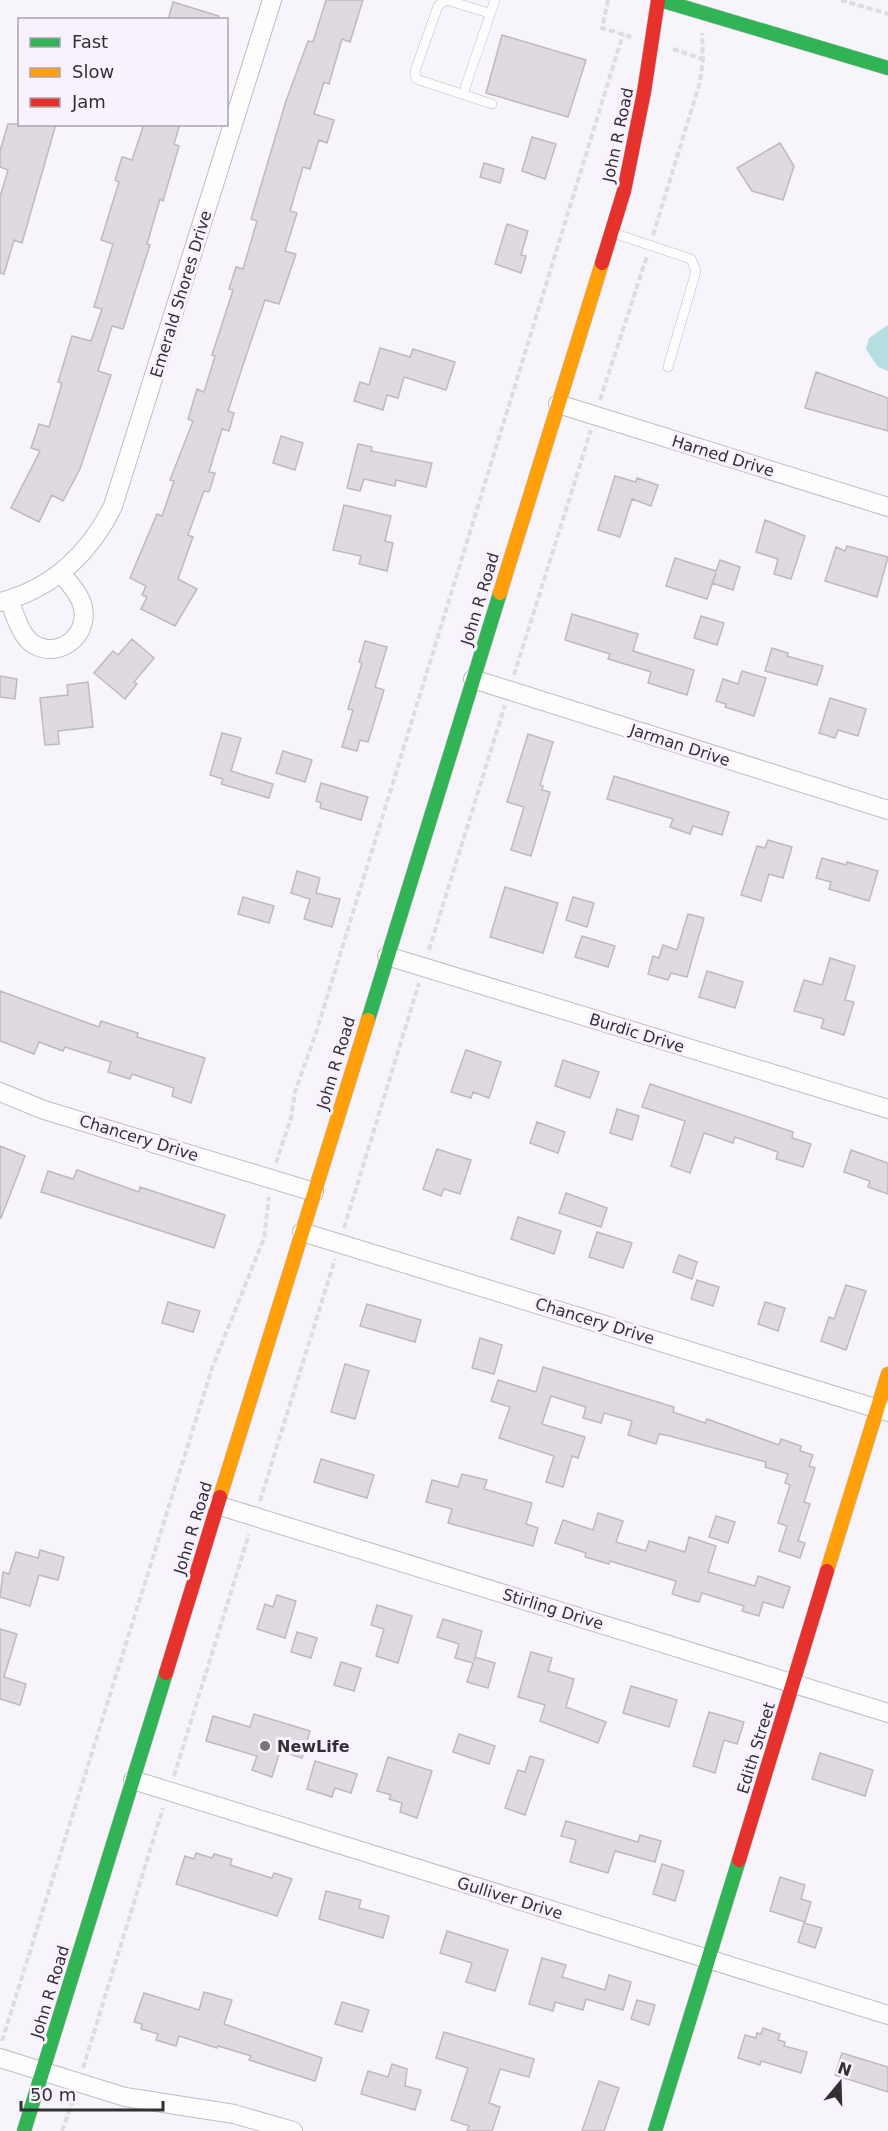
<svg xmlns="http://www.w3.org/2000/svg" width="888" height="2131" font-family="'DejaVu Sans',sans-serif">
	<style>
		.water { fill: #b4dee0 }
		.building { fill: #dedae0; stroke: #bdbabf; stroke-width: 1.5 }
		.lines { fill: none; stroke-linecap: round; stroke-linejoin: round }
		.lane-casing { stroke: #bfbcc2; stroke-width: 10 }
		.street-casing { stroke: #bfbcc2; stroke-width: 20 }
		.fast-casing { stroke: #bfbcc2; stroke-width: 15 }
		.slow-casing { stroke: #bfbcc2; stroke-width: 15 }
		.jam-casing { stroke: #bfbcc2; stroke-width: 15 }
		.path { stroke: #dedcde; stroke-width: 4; stroke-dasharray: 6 3; stroke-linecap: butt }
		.lane { stroke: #fefdfe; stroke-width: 9 }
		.street { stroke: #fefdfe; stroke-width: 18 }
		.fast { stroke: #30b455; stroke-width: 14 }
		.slow { stroke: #ff9f0a; stroke-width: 14 }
		.jam { stroke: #e5322d; stroke-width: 14 }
		.poi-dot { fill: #78757a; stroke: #f9f1fe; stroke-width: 2 }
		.labels { text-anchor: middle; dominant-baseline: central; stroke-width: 6; stroke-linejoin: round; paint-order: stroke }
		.street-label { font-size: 16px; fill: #333035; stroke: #f9f1fe }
		.poi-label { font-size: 16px; font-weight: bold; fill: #333035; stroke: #f9f1fe; text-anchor: start }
	</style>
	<rect width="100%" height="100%" fill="#f8f4fb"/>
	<path class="water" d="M888,325V371L878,367L866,349L869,338Z"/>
	<path class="building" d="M326,0H363L350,42L342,39L329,84L324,82L314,114L334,120L327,143L319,140L310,169L303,167L290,211L297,213L285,251L296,254L279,304L265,300L243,365L228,411L234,413L229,431L222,429L209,472L215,473L209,492L204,491L188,535L193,537L178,579L197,589L175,626L141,609L147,597L142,595L146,586L130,578L157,514L162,516L174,481L170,480L193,421L188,419L197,389L204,392L215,356L212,355L233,290L229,289L236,267L243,269L257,221L251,219L286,101L308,41L313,42Z
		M173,2L219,16V20H168Z
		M502,35L586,60L568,117L486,93Z
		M8,124H56L22,243L14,240L4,274L0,273V197L8,170L0,167V151Z
		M144,124H180L174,144L179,146L163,201L160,199L147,244L150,245L123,329L112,326L98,371L111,375L80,469L63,501L52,495L39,522L11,508L40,451L31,448L39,424L49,427L62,383L58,382L72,336L91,341L102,309L94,307L113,244L101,240L119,182L115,180L122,157L132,160Z
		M532,137L556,144L545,179L522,171Z
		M780,143L794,166L783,200L752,191L737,168Z
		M484,163L504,169L500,183L480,177Z
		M507,224L528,231L521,255L526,256L521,273L495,264Z
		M380,348L410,357L413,349L455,362L446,390L404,377L398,398L387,395L383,410L354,401L360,382L369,385Z
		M816,372L888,398V431L805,408Z
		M281,436L303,443L295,470L273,463Z
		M358,444L372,447L371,451L432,463L426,487L396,480L395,486L364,479L360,491L347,488Z
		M615,476L636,482L637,478L658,485L651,506L632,499L620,537L598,530Z
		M344,505L391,516L385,541L393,543L387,571L359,564L361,556L333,550Z
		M765,520L805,536L791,579L774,574L778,559L756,552Z
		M847,546L888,557L877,597L825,581L836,547L845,551Z
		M675,558L716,571L720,560L740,567L733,590L712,583L716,573L707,599L666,586Z
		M572,614L638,634L633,651L694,670L687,695L648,683L651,672L608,659L610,654L565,640Z
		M701,616L724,623L717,645L694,638Z
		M132,639L154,658L134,682L137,684L125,699L94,673L113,651L118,655Z
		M365,641L387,647L375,687L384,690L368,742L360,740L357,751L342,747L353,710L348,709L362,663L359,662Z
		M772,648L788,653L787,656L823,666L817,685L765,671Z
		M742,671L766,678L754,716L725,707L726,704L716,701L723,679L738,684Z
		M0,676L17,679L15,699L0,697Z
		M88,682L93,727L58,731L59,744L45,745L40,698L68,695L67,685Z
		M830,698L866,709L858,736L838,730L835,738L819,733Z
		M222,733L241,738L231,771L273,784L269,798L221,784L223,779L210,775Z
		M528,734L553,742L540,785L543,786L542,790L550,792L531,856L511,850L524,807L507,802Z
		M283,751L312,760L305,782L276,773Z
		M614,776L729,812L722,835L693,826L690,834L670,827L673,819L607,799Z
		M321,783L368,797L361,820L320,808L321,803L316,801Z
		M768,840L792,847L783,878L769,874L761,901L741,895L757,846L765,848Z
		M822,858L846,865L847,862L878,871L869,901L829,889L831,882L816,878Z
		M297,871L320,878L316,893L340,899L332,927L304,919L310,899L291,893Z
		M505,887L558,903L543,953L490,937Z
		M243,897L274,906L269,923L238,914Z
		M573,897L594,903L587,927L566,920Z
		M688,914L704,918L687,977L671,973L668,980L648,974L653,956L659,958L663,945L677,950Z
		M582,936L615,946L608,967L575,957Z
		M830,958L855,966L845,1000L854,1002L844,1035L821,1028L824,1019L794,1011L804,980L822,985Z
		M707,971L743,982L735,1008L699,997Z
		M0,991L99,1027L101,1021L138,1033L137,1037L205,1058L191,1103L172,1096L174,1088L132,1074L130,1079L108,1072L111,1062L65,1047L63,1051L39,1042L34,1054L0,1041Z
		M466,1050L501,1062L489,1098L473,1092L471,1098L451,1092Z
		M563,1060L599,1072L590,1098L555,1086Z
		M650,1084L793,1132L792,1138L811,1144L803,1167L776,1159L778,1152L735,1137L733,1143L704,1133L690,1173L671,1166L685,1121L642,1107Z
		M617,1109L639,1116L632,1140L610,1133Z
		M537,1122L565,1132L558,1153L530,1143Z
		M0,1146L25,1156L1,1218H0Z
		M437,1149L471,1160L460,1194L444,1189L441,1196L423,1189Z
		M851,1150L888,1163V1194L868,1187L870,1181L844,1172Z
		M77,1170L139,1192L140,1187L225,1215L214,1248L41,1192L48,1171L73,1179Z
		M566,1193L607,1208L601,1227L559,1213Z
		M518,1217L561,1231L554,1254L511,1239Z
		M597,1232L632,1243L623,1268L589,1257Z
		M679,1255L697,1262L692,1279L673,1272Z
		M697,1280L719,1287L713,1306L691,1299Z
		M846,1285L866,1291L846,1350L821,1341L829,1317L834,1319Z
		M168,1302L200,1311L193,1332L162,1323Z
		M765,1302L785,1308L778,1331L758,1324Z
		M367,1304L421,1320L415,1342L360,1326Z
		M480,1338L502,1345L494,1374L472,1368Z
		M345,1364L369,1371L355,1419L331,1412Z
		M543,1367L674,1407L673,1412L705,1423L707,1419L779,1445L781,1439L801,1446L800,1451L813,1455L809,1466L815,1468L804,1502L810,1504L798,1541L805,1543L800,1558L779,1551L787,1526L778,1523L790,1485L785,1483L788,1474L765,1467L766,1462L666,1435L659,1434L656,1444L628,1435L632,1421L604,1413L601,1423L583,1418L586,1407L551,1396L542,1424L585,1437L578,1458L572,1456L563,1487L546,1482L554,1456L499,1438L510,1407L491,1401L498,1380L536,1392Z
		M321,1459L374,1475L367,1498L314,1482Z
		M462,1474L487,1480L484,1489L532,1503L526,1524L538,1528L533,1546L448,1523L452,1509L426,1502L432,1480L458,1487Z
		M598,1513L623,1521L616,1542L646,1551L649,1541L685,1552L689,1537L716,1546L708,1572L755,1586L758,1576L790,1587L783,1608L763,1602L759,1616L742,1611L744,1606L702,1593L699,1602L688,1599L672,1594L676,1581L610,1561L609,1564L585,1557L586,1553L555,1543L563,1520L593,1530Z
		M716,1516L735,1522L728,1543L709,1537Z
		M40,1550L64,1557L58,1580L39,1575L30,1606L0,1597L3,1572L9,1574L16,1552L38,1558Z
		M277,1595L296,1601L285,1638L257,1629L265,1604L273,1607Z
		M377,1605L412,1616L398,1663L376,1656L384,1629L371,1625Z
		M443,1619L482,1631L474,1661L475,1657L495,1663L488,1688L467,1682L473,1663L455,1658L459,1644L437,1637Z
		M0,1629L17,1634L4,1677L26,1684L20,1705L0,1699Z
		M297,1632L317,1638L311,1658L291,1652Z
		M531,1652L552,1658L548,1671L574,1679L566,1707L606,1722L598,1743L540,1721L545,1705L518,1697Z
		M341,1662L361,1668L354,1691L334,1685Z
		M631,1686L677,1700L669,1727L623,1713Z
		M709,1712L744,1722L737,1744L724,1740L715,1773L693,1766Z
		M254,1714L310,1731L302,1758L280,1751L272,1777L252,1770L257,1756L206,1741L213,1716L250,1727Z
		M459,1734L495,1746L489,1764L453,1752Z
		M820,1753L873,1770L865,1796L812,1779Z
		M530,1756L544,1760L525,1815L505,1808L518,1770L525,1772Z
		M388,1757L432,1771L417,1818L400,1812L402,1803L389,1799L391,1795L377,1791Z
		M315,1761L357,1774L351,1793L335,1788L332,1797L307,1789Z
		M566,1821L638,1842L640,1835L661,1841L655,1862L615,1851L608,1873L570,1862L576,1840L561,1836Z
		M196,1853L212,1858L214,1854L232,1859L230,1865L272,1878L274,1873L292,1879L277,1916L176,1884L185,1856L194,1859Z
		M662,1864L684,1871L675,1901L653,1894Z
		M780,1877L805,1885L801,1899L811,1902L805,1922L770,1911Z
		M326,1891L361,1900L359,1908L389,1916L383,1938L319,1919Z
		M804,1923L822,1928L815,1948L798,1942Z
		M447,1931L508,1950L495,1991L466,1982L472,1963L440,1953Z
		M542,1958L566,1965L562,1977L605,1990L609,1975L631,1982L623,2010L586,1999L583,2010L555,2002L553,2011L529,2004Z
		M204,1992L232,2000L224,2024L322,2058L315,2081L249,2060L251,2056L218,2046L217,2048L179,2036L176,2046L156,2040L158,2034L141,2029L142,2024L134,2022L144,1993L199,2010Z
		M637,2000L655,2005L649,2025L631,2019Z
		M342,2002L369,2010L362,2032L335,2024Z
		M763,2028L780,2034L778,2040L785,2042L784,2046L807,2052L801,2073L761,2061L760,2065L738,2058L745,2035L756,2038L757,2033L761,2034Z
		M444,2032L534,2059L529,2077L500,2069L489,2103L500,2107L492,2131H467L469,2126L451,2120L468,2068L436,2058Z
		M842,2053L888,2067V2092L835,2075Z
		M392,2064L407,2069L405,2086L421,2090L415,2110L361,2094L368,2071L388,2077Z
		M599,2081L619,2088L604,2131H582Z"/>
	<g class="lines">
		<g class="lane-casing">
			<path id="lane" d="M489,13L446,0L438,6L415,71L416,79L492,104
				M463,94L495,0
				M613,233L691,259L696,271L668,367"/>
		</g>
		<g class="street-casing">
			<path id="street" d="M558,404L888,507
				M9,600C15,614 20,635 33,644C59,660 89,635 83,608C81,595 69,583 61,573
				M0,602C52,589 90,553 113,506L272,0
				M473,679L888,810
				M387,956L888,1109
				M0,1092L44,1110L314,1192
				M302,1232L888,1412
				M217,1505L888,1713
				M133,1780L888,2015
				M0,2058L125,2097L234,2114L293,2131"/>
		</g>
		<g class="fast-casing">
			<path id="fast" d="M660,0L888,68
				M368,1020L500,593
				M24,2131L166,1673
				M655,2131L739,1860"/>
		</g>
		<g class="slow-casing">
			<path id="slow" d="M500,593L602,263
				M220,1497L368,1020
				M827,1571L888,1374"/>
		</g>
		<g class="jam-casing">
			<path id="jam" d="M602,263L624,191L644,92L658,0
				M166,1673L220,1497
				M739,1860L827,1571"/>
		</g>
		<path class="path" d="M608,0L602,28L631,37
			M841,0L888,14
			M673,49L703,59
			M653,235L700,82L703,59L702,33
			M600,400L647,256
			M514,675L591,430
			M429,950L505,705
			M276,1163L291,1118L295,1092L316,1033L623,34
			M344,1228L419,983
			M260,1501L335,1259
			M174,1776L249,1534
			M2,2041L212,1368L264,1238L269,1197
			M83,2068L163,1808
			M62,2131L74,2098"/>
		<use href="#lane" class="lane"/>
		<use href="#street" class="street"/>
		<use href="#fast" class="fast"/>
		<use href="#slow" class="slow"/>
		<use href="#jam" class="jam"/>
	</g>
	<circle class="poi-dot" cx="265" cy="1746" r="6"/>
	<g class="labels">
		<g class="street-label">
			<text transform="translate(618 135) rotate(-78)">John R Road</text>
			<text transform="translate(181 294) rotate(-73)">Emerald Shores Drive</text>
			<text transform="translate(723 456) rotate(17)">Harned Drive</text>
			<text transform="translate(480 599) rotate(-73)">John R Road</text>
			<text transform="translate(680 745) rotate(18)">Jarman Drive</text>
			<text transform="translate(637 1033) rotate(17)">Burdic Drive</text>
			<text transform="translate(336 1063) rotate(-73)">John R Road</text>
			<text transform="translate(139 1138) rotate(17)">Chancery Drive</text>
			<text transform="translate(595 1321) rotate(17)">Chancery Drive</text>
			<text transform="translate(193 1528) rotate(-73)">John R Road</text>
			<text transform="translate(553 1609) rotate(17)">Stirling Drive</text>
			<text transform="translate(756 1748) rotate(-73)">Edith Street</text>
			<text transform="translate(510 1898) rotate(17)">Gulliver Drive</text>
			<text transform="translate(50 1992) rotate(-73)">John R Road</text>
		</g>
		<g class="poi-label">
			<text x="277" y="1746">NewLife</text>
		</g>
	</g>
	<rect x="18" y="18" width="210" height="108" fill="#f9f1fe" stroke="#aaa4ae" stroke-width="1.5"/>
	<rect x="30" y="38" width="30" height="9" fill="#30b455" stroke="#aaa4ae" stroke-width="1.5"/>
	<text x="72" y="48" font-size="18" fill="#333035">Fast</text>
	<rect x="30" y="68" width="30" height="9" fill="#ff9f0a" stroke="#aaa4ae" stroke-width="1.5"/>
	<text x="72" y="78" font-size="18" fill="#333035">Slow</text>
	<rect x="30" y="98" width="30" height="9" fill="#e5322d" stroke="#aaa4ae" stroke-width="1.5"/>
	<text x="72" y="108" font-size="18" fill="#333035">Jam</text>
	<g transform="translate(840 2083) rotate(19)" stroke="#f9f1fe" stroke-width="4.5" paint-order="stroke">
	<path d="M0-4.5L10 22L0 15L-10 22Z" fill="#333035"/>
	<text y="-9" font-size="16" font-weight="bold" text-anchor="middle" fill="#333035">N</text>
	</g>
	<path d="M21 2101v9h142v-9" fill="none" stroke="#333035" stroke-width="3"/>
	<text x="30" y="2101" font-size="18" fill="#333035" stroke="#f9f1fe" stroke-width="4.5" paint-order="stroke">50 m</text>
</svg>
